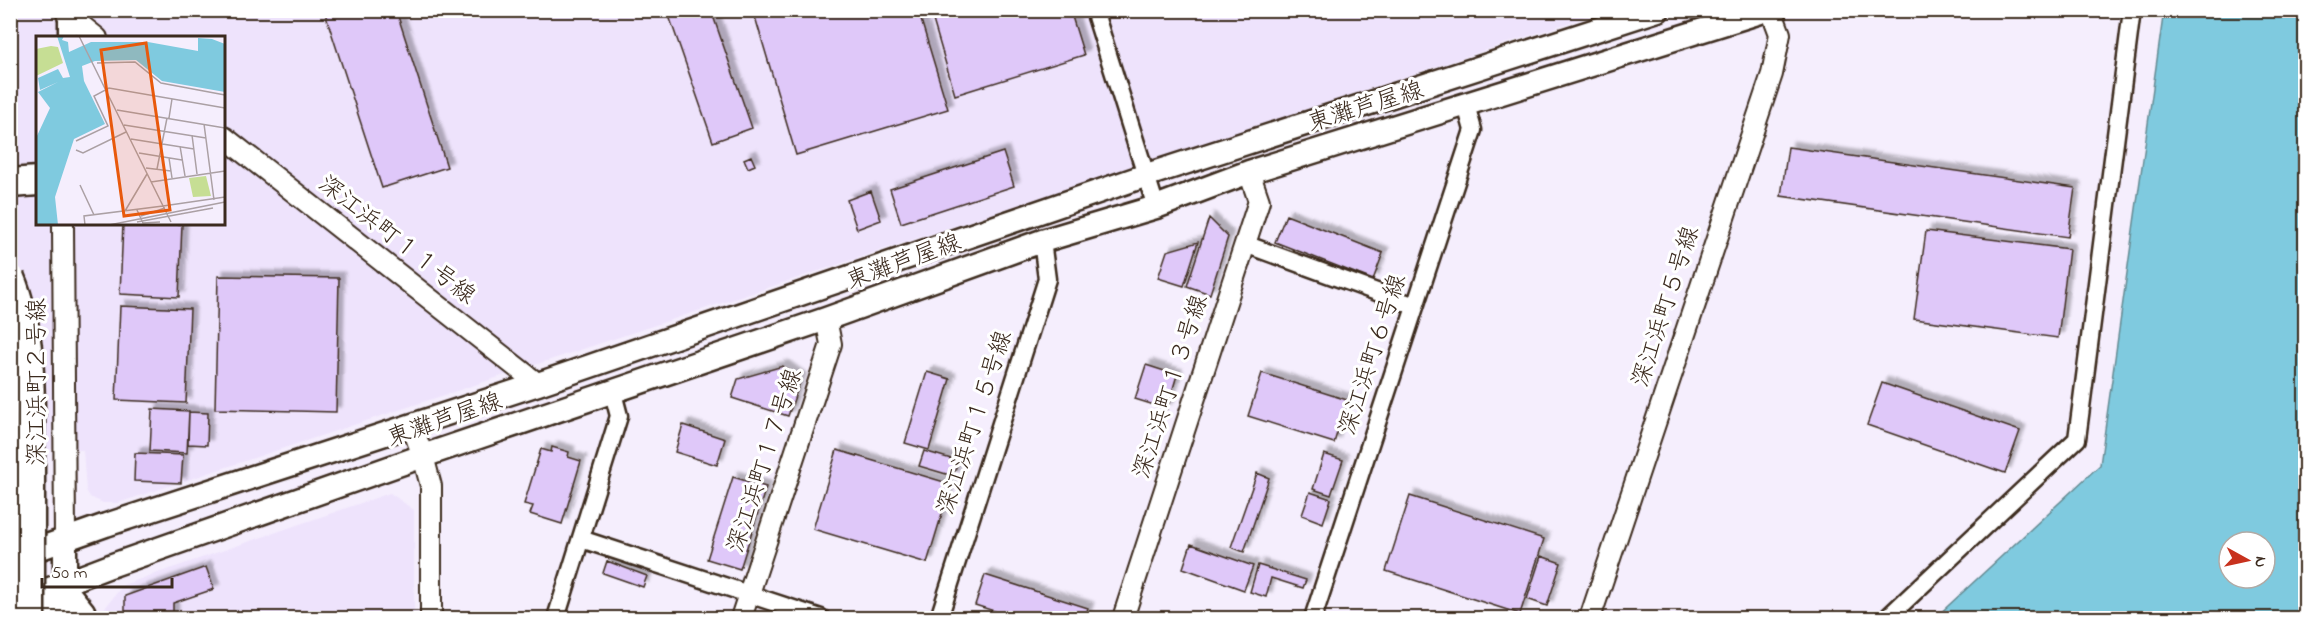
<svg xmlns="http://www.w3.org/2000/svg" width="2316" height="629" font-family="'Indie Flower','Klee One',sans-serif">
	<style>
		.built { fill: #eee3fc; fill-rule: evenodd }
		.water { fill: #7fcadf; stroke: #648a92; stroke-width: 1.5; fill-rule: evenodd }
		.building { fill: #dfc8f9; stroke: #3b2a1e; stroke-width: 1.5; filter: url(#shadow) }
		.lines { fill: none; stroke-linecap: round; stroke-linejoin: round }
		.minor-casing { stroke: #3b2a1e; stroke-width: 21 }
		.tertiary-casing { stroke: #3b2a1e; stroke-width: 24 }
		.secondary-casing { stroke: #3b2a1e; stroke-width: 27 }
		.motorway-casing { stroke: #3b2a1e; stroke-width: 33 }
		.minor { stroke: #fff; stroke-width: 16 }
		.tertiary { stroke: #fff; stroke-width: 20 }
		.secondary { stroke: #fff; stroke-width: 22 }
		.motorway { stroke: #fff; stroke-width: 28 }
		.motorway-bridge-casing { stroke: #3b2a1e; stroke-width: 33; stroke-linecap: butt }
		.motorway-bridge { stroke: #fff; stroke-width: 28 }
		.labels { text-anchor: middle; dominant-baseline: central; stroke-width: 6; stroke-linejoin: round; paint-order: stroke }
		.street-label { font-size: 24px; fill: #3b2a1e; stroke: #fff }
		.inset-road { fill: none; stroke: #aba0a4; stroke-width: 1.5 }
		.view { fill: #e8590c; fill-opacity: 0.15; stroke: #e8590c; stroke-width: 3 }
		.inset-edge { fill: none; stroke: #3b2a1e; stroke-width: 3 }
	</style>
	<defs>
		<filter id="shadow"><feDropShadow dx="5.5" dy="-5.5" stdDeviation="1.5" flood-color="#0004"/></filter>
	</defs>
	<rect width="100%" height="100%" fill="#f5eefd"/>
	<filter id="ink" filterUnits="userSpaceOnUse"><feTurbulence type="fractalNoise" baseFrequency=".0167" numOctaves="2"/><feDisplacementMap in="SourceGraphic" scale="12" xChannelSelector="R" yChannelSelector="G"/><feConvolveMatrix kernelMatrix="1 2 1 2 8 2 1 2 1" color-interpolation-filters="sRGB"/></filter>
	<g filter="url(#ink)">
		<path class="built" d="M10,11H1604L118,503H103L90,497L86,490L83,450L18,448L21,618H10ZM38,38H224V224H38Z
			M390,493L414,510V618H101V613L123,585Z"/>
		<path class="water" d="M2164,10L2305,11V618H1935L2100,465ZM2229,542H2265V578H2229Z"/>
		<path class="building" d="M324,10H396L447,167L382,188Z
			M667,10H711L752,128L713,142Z
			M753,10H918L948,109L796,155Z
			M930,10H1070L1084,55L955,95Z
			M1788,147L2075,188L2068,237L1781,196Z
			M1003,152L1014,186L901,223L890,189Z
			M751,156L755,165L748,168L744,159Z
			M871,191L881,220L857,229L847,200Z
			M1286,215L1383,253L1373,280L1275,242Z
			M1209,218L1228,237L1210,294L1187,286Z
			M123,224H182L179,297L120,294Z
			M1926,231L2069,249L2058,338L1914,319Z
			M1198,242L1184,286L1158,278L1167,251Z
			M218,276L339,278L336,412L215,409Z
			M120,306L190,309L186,403L116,400Z
			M1146,365L1177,375L1167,409L1135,399Z
			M783,366L801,379L788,416L732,398L738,379Z
			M927,372L950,379L929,450L905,443Z
			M1262,373L1347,400L1334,443L1248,416Z
			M1882,383L2020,431L2005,473L1867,425Z
			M152,409L189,411L187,453L150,451Z
			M189,412L208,413L207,445L188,444Z
			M683,425L725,439L717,465L675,452Z
			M552,447L569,452L568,457L581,461L562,524L530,514L533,506L524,504L541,449L551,452Z
			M837,450L951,484L927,563L813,529Z
			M924,451L958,461L953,476L919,466Z
			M135,453L183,455L181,483L134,481Z
			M1324,454L1343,460L1331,495L1313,489Z
			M1257,473L1269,478L1244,552L1231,547Z
			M733,477L766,487L740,569L707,559Z
			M1310,492L1331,499L1323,523L1302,515Z
			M1410,496L1544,539L1520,614L1386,571Z
			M1191,544L1253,566L1244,590L1183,568Z
			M1541,556L1561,563L1547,606L1527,599Z
			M607,561L647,576L643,587L603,573Z
			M1258,565L1306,580L1303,588L1271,578L1266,597L1250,592Z
			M206,567L214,589L173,603V618H125V596Z
			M985,575L1088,608L1085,618H1016L975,605Z"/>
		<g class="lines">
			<g class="minor-casing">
				<path id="minor" d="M1094,10L1156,207
					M67,38V10
					M1245,244L1415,306
					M581,539L821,618
					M45,618L65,584L86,610V618
					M556,618L619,416L613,393
					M939,618L1047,279L1042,241
					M1313,618L1473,130L1466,105
					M1887,618L2077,439L2132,10"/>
			</g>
			<g class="tertiary-casing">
				<path id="tertiary" d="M67,14L97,38
					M224,137L538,384
					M63,224L65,541
					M412,426L423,456L431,486V618
					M741,618L831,344L826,319
					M1123,618L1259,201L1249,172
					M1590,618L1772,74L1780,34L1771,10"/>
			</g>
			<g class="secondary-casing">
				<path id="secondary" d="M65,541V618
					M10,559L106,525L538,384L1147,175L1658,10
					M10,604L110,566L423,456L826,319L1042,241L1156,207L1249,172L1767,10"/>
			</g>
			<g class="motorway-casing">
				<path id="motorway" d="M10,183L38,181"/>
			</g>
			<use href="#minor" class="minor"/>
			<use href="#tertiary" class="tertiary"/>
			<use href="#secondary" class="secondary"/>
			<use href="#motorway" class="motorway"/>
			<g class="motorway-bridge-casing">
				<path id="motorway-bridge" d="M10,278C33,333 30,399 30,458C30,512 30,565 30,618"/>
			</g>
			<use href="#motorway-bridge" class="motorway-bridge"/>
		</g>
	</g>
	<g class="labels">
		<g class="street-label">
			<text transform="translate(1366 108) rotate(-17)">東灘芦屋線</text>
			<text transform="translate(396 241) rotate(38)">深江浜町１１号線</text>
			<text transform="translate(904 263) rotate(-20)">東灘芦屋線</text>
			<text transform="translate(1667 307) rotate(-72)">深江浜町５号線</text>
			<text transform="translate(1374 355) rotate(-72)">深江浜町６号線</text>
			<text transform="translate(38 382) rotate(-90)">深江浜町２号線</text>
			<text transform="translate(1172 387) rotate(-72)">深江浜町１３号線</text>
			<text transform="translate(445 421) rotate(-19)">東灘芦屋線</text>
			<text transform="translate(976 423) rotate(-72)">深江浜町１５号線</text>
			<text transform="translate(766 461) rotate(-72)">深江浜町１７号線</text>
		</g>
	</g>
	<g transform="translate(36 36)">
		<rect width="189" height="189" fill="#f5eefd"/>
		<path d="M15,10L22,11L27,27L0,40V13ZM170,140L175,160L157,161L153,142Z" fill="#c6de94"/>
		<path d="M21,0H28L26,4L32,6L33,16L55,6H112L162,15V2L176,3L189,8V56L126,45L100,24L59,25L46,30L48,45L69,88L38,103L19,161L22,189H0V102L14,72L2,56L22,46L4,54L2,42L22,33L27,42L34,41Z" fill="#7fcadf"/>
		<path class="inset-road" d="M43,0L135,186M61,27L99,26L125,47L189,59M81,74L189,92M133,82L136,63M168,88L178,164M88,89L170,102M156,99L161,138M95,103L158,113M40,105L72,90L58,60L73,52L189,72M144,110L149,140M40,114L47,117L90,96M103,117L146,124M133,122L136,142M110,132L135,135M121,133L131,82M115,146L189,135M44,149L58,179M127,170L189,161M101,174L107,187L124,186M89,175L111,138M105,180L129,172M101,186L177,172M49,189L48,180L127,170M73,189L189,166"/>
		<path class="view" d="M110,7L134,174L88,180L65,14Z"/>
		<rect width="189" height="189" class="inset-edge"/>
	</g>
	<rect width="2316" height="629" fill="none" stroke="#fff" stroke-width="36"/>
	<rect x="18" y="18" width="2280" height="593" fill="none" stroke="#3b2a1e" stroke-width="2" filter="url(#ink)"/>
	<g transform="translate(2247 560) rotate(98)"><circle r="28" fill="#ffffff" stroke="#b1aaa5" stroke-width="1.5"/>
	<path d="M0-4.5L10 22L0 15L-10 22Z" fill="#c8321e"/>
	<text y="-9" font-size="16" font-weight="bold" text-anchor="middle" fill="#3b2a1e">N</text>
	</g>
	<path d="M42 578v9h130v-9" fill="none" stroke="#3b2a1e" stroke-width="3"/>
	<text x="51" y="578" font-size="18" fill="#3b2a1e" stroke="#ffffff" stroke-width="4.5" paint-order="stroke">50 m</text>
</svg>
